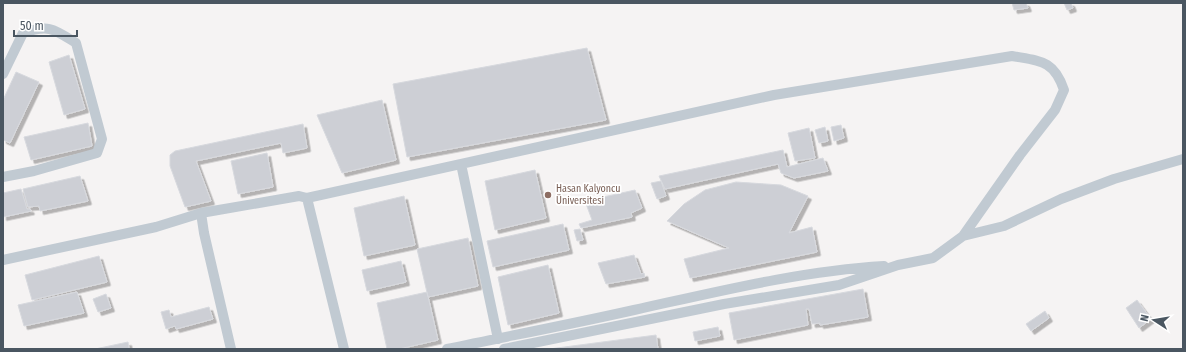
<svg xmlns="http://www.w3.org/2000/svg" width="1186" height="352" font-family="'Fira Sans Condensed',sans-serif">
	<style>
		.building { fill: #cdcfd5; stroke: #d7d9de; filter: url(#shadow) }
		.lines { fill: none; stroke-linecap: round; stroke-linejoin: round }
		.minor { stroke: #c1cad2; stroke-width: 10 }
		.education-dot { fill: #8d6e63; stroke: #fff; stroke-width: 1.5 }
		.labels { text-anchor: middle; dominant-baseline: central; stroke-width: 3.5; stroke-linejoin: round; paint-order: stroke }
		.education-label { font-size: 10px; fill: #785e54; stroke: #fff; text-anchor: start }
	</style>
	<defs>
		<filter id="shadow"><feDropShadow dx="3.5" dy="3.5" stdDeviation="0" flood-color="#0004"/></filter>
	</defs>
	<rect width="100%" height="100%" fill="#f5f3f3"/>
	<path class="building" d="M1012,3H1026L1028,8L1014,10Z
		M1064,3H1071L1073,8L1067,10Z
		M587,48L606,120L407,157L393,84Z
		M69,55L85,109L64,115L49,62Z
		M16,72L39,82L10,143L3,140V100Z
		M382,100L396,160L342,173L317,115Z
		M88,123L92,146L31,160L24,137Z
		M303,124L307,148L283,153L281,143L196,161L211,201L185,207L170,166V155L175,151Z
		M841,125L844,138L834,141L831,127Z
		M825,127L828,141L819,143L815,130Z
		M809,128L815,158L795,161L788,133Z
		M783,150L787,167L823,158L828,171L794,178L781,173L778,164L665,189L659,176Z
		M267,153L273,187L238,194L231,161Z
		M535,170L546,218L495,230L485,181Z
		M80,176L88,201L40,211L39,206L28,207L23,189Z
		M661,181L666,196L657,199L651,183Z
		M736,182L781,185L808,196L789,233L812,227L817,252L690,278L684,259L729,248L667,221L684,204L705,190Z
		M21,189L27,209H30L31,211L3,217V193Z
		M635,190L642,208L631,213L632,217L581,228L579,224L592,220L585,201Z
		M404,196L415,245L364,256L354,208Z
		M563,224L569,250L493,267L487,241Z
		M580,229L583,240L577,241L574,230Z
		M468,238L478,286L428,297L417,249Z
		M634,255L641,274L644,273L645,277L606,284L598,263Z
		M99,256L107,282L32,300L25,275Z
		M401,261L406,282L367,291L362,270Z
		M548,265L559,313L508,325L498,277Z
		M863,289L868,317L820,325V323L812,324L809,309H806L808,325L734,340L729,313Z
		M77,292L84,313L24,326L18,305Z
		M427,292L438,340L399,349H387L377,303Z
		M106,294L111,308L98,312L93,299Z
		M1137,300L1151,319L1139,328L1126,308Z
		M209,307L213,319L176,329L175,326L166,329L161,312L169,310L171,317Z
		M1045,311L1049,318L1031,331L1026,324Z
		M718,327L720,336L695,341L693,332Z
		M656,335L658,349H549Z
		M128,342L129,349H95Z"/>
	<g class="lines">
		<path class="minor" d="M3,74L23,33C49,24 54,29 76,43L102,139L97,153L34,171L3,177
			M461,164L498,339
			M307,198L774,95L1012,56C1040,61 1054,60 1064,90L1055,110L1020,155L963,236L933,258L898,265L839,285L724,304L504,349
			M963,236L1004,226L1061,199L1114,179L1183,159
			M3,260L156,227L201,213
			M231,349L204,233L201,213L299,196L307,198L344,349
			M447,349C509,336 572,324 634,310C716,292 800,271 884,266"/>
	</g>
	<circle class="education-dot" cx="548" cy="195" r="4"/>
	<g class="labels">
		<g class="education-label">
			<text x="556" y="189">Hasan Kalyoncu<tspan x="556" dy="12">Üniversitesi</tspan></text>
		</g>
	</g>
	<rect width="1186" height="352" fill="none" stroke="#4a5661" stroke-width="8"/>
	<g transform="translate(1154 320) rotate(282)" stroke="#ffffff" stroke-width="3" paint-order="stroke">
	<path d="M0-3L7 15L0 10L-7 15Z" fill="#4a5661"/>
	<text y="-6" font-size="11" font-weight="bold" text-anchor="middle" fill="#4a5661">N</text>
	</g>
	<path d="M14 30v6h63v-6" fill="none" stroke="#4a5661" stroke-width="2"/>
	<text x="20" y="30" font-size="12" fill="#4a5661" stroke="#ffffff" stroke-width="3" paint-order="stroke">50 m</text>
</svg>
